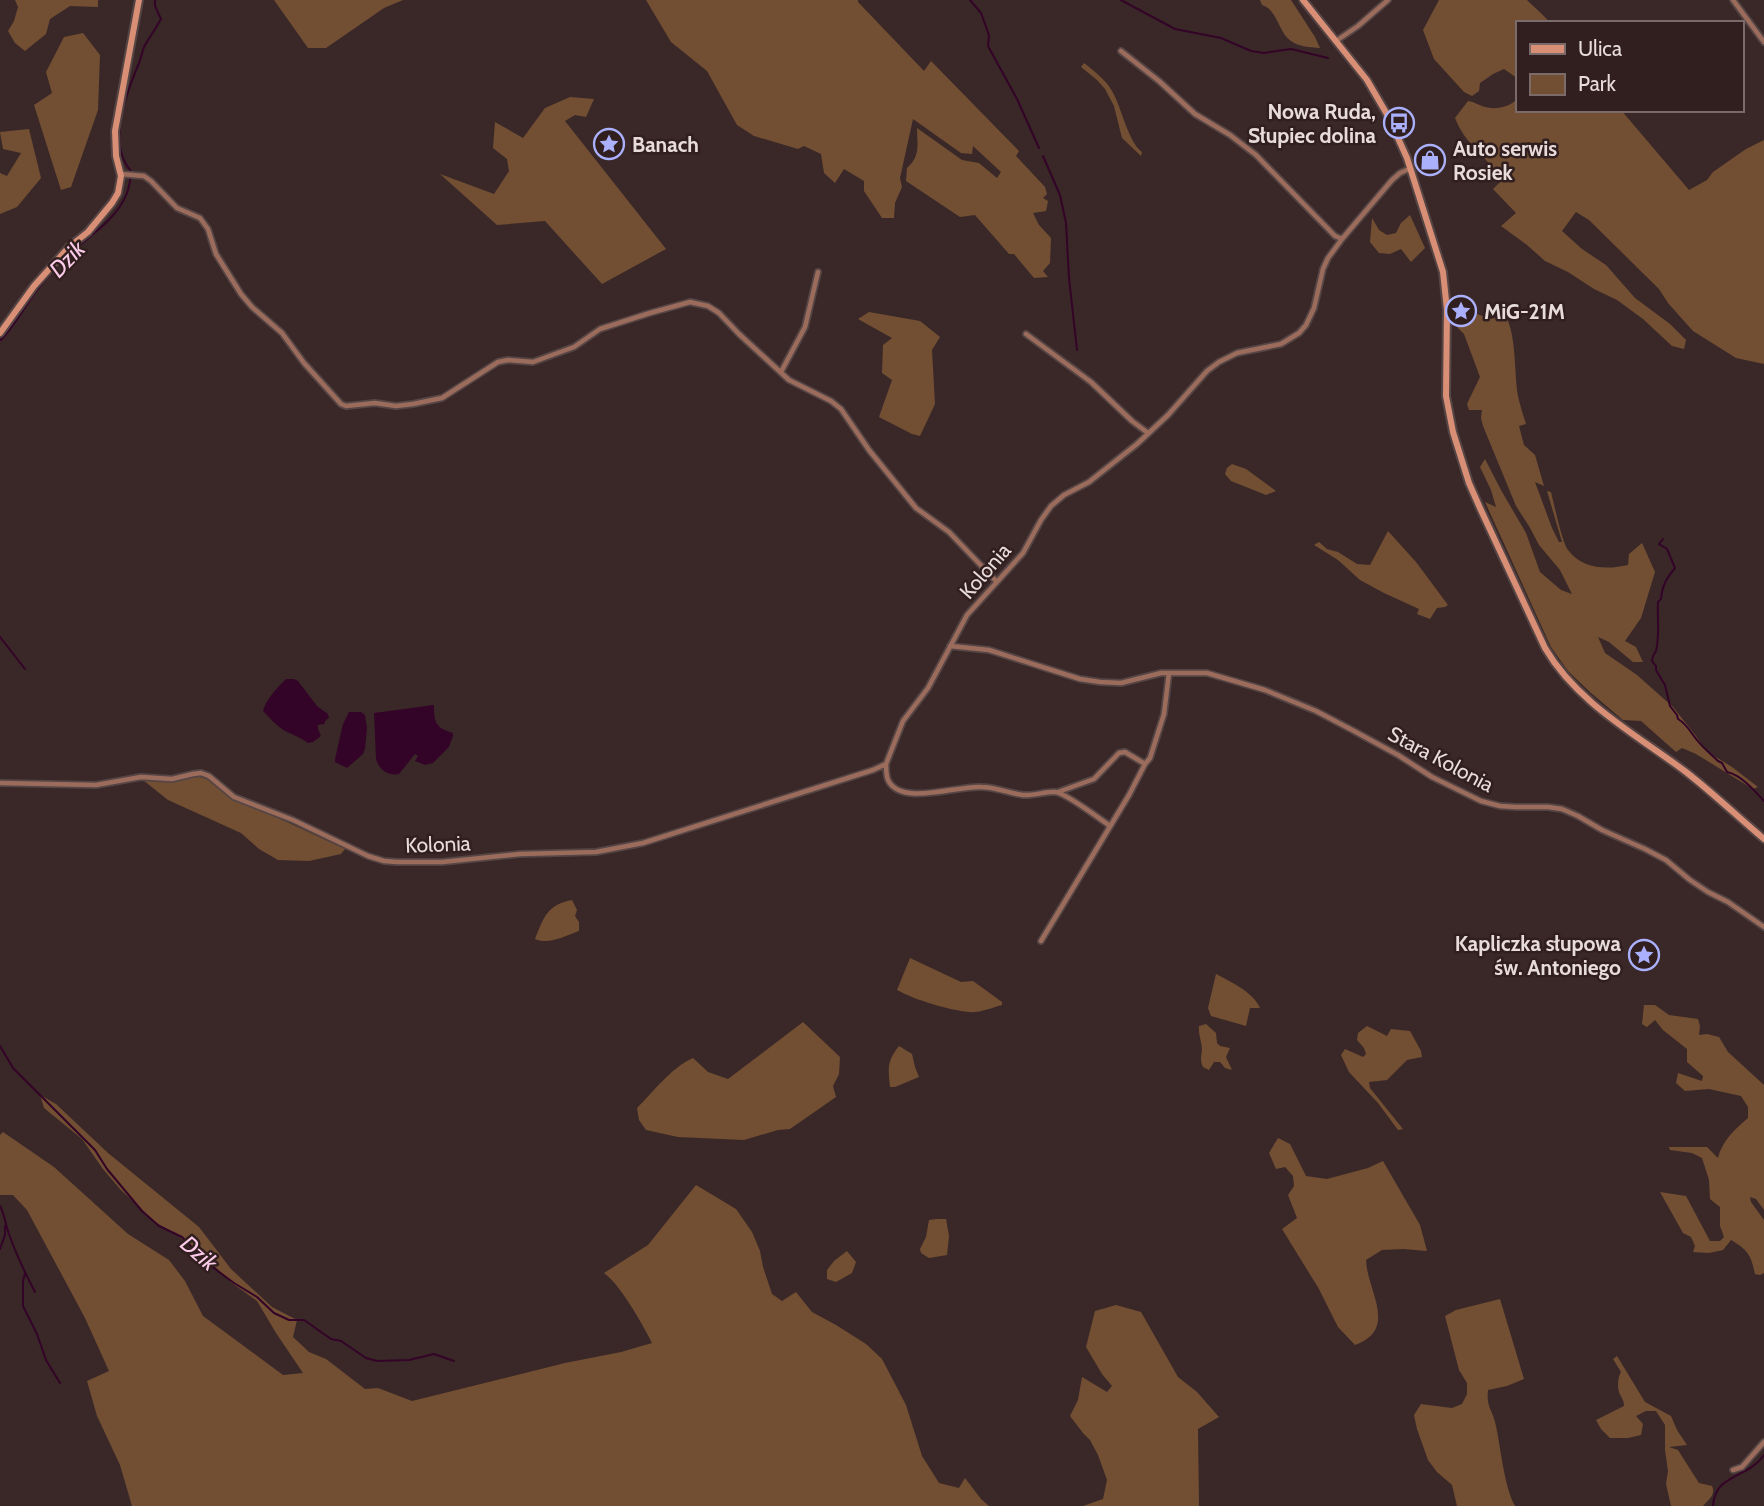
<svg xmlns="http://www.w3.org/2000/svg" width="1764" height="1506" font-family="Cabin,sans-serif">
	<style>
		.green { fill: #724f33 }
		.water { fill: #330427 }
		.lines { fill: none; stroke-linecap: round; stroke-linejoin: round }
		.stream { stroke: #330427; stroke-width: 2 }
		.street-casing { stroke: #564545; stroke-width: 8 }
		.secondary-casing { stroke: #564545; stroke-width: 10 }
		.street { stroke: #9b6c5c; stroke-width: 4.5 }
		.secondary { stroke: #d98f75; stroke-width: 6 }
		.labels { text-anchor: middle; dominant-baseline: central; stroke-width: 5; stroke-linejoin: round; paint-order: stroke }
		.poi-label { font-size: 21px; font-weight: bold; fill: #e8dcdb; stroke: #301f1e; text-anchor: start }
		.street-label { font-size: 21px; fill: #e8dcdb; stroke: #301f1e }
		.water-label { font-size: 23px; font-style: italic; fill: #fdcceb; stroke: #301f1e }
	</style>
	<rect width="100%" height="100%" fill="#3a2828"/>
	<path class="green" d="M15,0H98V7L70,6L50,19L46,34L25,51L15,43L8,31L14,21L18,7Z
		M274,0H403L384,8L326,48H308Z
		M646,0H858V2L924,71L931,61L1019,151L1016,156L1045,187L1047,194L1043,198L1048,201L1046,211L1033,213L1039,225L1051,238L1050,263L1043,271L1048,277L1034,278L1014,254H1009L975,215L960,217L906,181L907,168C921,156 917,144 917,128L962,160L979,163L997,178L1001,172L973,146L972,154L961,153L913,119L900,178L902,187L895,203L894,218H882L864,191V181L844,169L835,183L824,173L821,154L804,146L798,149L754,136L737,125L707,71L671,42Z
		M1260,0H1291L1315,37L1320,48C1310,47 1299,47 1291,41C1278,32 1278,10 1262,5Z
		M1439,0H1527C1535,8 1543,14 1550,23H1517V78L1504,69L1493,74L1480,83L1479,91L1472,96L1464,92L1434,59L1423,30Z
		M83,33L100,55L98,110L71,187L61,190L34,105L52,93L46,72L64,37Z
		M1084,63C1094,71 1106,80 1112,91C1122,108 1128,142 1142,152L1141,156L1122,138L1114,106L1105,89L1097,80L1081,67Z
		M570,97L594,99L586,117L575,115L565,121L666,249L602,284L545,221L497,225L440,174L494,194L509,171L507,159L493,148L495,122L523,138L545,108Z
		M1517,99V110H1621L1689,190L1707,180L1713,172L1746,149L1764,140V364L1736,358L1693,331L1668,303L1659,289L1589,220L1576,212L1562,231L1582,249L1606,265L1635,298L1670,324L1686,340L1684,349L1672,346L1643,319L1617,300L1594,289L1568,272L1545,261L1527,245L1501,226L1516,213L1493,189L1502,180C1498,170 1491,166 1484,158C1472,146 1461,134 1455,118L1468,101C1475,102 1478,105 1485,107C1496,110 1510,107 1517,99Z
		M29,129L41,178L17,207L0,214V173L7,176L21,153L3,149L0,132Z
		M1410,215L1425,248L1411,262L1401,249L1390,254L1379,253L1370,242L1372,218L1379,230L1387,235L1396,233L1401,223Z
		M869,312L920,321L940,337L932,350L935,404L920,436L912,434L879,417L892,380L882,373L883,345L892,338L858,319Z
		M1474,313L1491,319L1503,313C1517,328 1514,375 1518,396C1520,405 1523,415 1526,424L1519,426L1524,445L1535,455L1544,486L1535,482L1552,528L1559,542H1562L1547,491L1551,492C1554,504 1562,542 1568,550C1582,569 1607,570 1628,565L1629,554L1642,543L1655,572L1641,618L1625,641L1636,647L1643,662H1633L1609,642L1598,637L1605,653L1637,675L1673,707L1696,736L1706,751L1732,767L1758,787L1753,789L1696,754L1682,748L1676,752L1641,721L1623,720L1591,693L1568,671L1551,647L1485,502L1496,507L1491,490L1480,467L1485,459L1501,490L1526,533L1540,572L1561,590L1572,594L1560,570L1539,545L1529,526L1516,506L1483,426L1481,418L1482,410H1469L1467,404L1480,377L1464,334L1457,327L1464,318Z
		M1232,464L1246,469L1276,491L1266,495L1231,481L1225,474L1227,468Z
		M1388,531L1416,562L1448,605L1445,607L1437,608L1430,619L1417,614L1419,609L1384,593L1360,580L1338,560L1314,545L1319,542L1327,549L1338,552L1357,564L1370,565Z
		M195,776L207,779L231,799L261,810L345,849L341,854L309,861L278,860L259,849L241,833L168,800L143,780L164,782Z
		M572,900L577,910L575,916L579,922V931C565,936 549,945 535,939C544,917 547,905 572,900Z
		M910,958L961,982L973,981L1002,1002V1005C991,1008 980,1013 969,1012C949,1010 915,1000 897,990Z
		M1216,974C1231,982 1253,992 1260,1008H1250L1246,1026L1211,1016L1208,1008Z
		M1644,1005H1655L1669,1015L1698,1019L1700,1026L1699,1035L1707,1034L1719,1037L1728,1052L1764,1085V1210L1756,1199L1750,1197L1751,1202L1764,1220V1273L1760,1275L1755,1274C1751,1255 1748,1250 1731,1240L1723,1250L1709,1253L1693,1252L1695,1246L1691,1237L1683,1233L1660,1192L1686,1196L1710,1241H1720L1724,1237L1720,1226V1207L1710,1199L1709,1180L1702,1158L1692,1153L1670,1150L1669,1147H1707L1718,1158C1722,1141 1735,1129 1748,1118V1107L1741,1096L1709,1089L1685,1091L1676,1083L1678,1073L1702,1081L1703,1076L1687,1062V1049L1663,1030L1655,1020L1647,1027L1642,1024Z
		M803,1022L840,1057L839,1074L833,1086L836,1097L790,1129L778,1130L744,1140L678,1137L646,1130L639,1120L637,1108C654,1091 671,1068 693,1058L708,1072L728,1079Z
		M1206,1024L1216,1033L1217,1043L1220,1046L1230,1048L1226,1057L1232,1070L1225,1068L1220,1062H1214L1209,1070L1203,1067C1200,1060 1201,1058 1202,1050C1202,1042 1198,1034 1199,1026Z
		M1367,1026L1387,1036L1391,1029L1410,1031L1421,1051L1422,1057L1407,1060L1387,1080L1369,1082L1370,1088L1403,1129L1398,1130L1378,1103L1349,1072L1341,1055L1345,1049L1363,1057L1366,1054L1364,1048L1357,1040L1358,1033Z
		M899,1046L912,1054L915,1067L919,1077L895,1087H890C888,1068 887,1061 899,1046Z
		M40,1095L56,1104L108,1153L199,1227L231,1269L272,1307L297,1320L293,1337L309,1352L326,1359L365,1389L378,1388L412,1401L565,1363L621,1352L652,1343C643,1325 620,1284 604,1273L648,1245L696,1185L736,1209L752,1232L760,1251L763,1267L772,1294L782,1301L796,1292L812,1312L836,1325L866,1344L882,1359L906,1405L922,1456L939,1483L959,1488L965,1478L981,1499L989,1506H132L120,1465L97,1416L87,1381L109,1371L85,1318L27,1210L13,1195H0V1135L3,1132L54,1167L128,1234L169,1260L185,1281L203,1316L283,1375L303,1373L276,1333L257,1301L232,1283L208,1260L176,1234L155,1222L120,1189L103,1169L82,1139L44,1108Z
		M1278,1138L1290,1144L1306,1176L1327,1179L1368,1168L1383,1161L1420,1225L1427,1251L1403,1249L1382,1250L1366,1260C1367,1291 1399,1329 1355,1345L1338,1327L1319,1289L1282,1229L1297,1218L1288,1195L1294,1186L1293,1176L1285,1167L1276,1169L1269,1153Z
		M937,1219H946L949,1236L947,1255L929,1258L921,1253L920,1249L926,1237L929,1220Z
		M847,1251L856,1262L852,1273L836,1282L827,1279V1270L834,1261Z
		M1500,1299L1524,1379L1507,1386L1488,1390C1486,1408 1493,1410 1496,1426C1501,1449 1504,1486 1515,1506H1457L1452,1485L1437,1472L1428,1460L1417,1429L1414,1415L1421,1404L1452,1408L1462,1404L1467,1394V1383L1459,1370L1445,1316L1456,1310Z
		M1116,1305L1141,1312L1178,1377L1197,1392L1219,1417L1198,1429L1199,1506H1083L1103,1499L1107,1480L1098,1455L1090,1440L1083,1433L1070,1416L1078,1400L1082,1377L1107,1392L1112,1386L1102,1374L1086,1347L1095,1311Z
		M1617,1356L1645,1402L1671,1416L1677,1430L1687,1445L1669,1447L1678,1450L1699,1483L1712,1486C1716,1495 1709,1499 1703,1506H1671L1666,1484L1668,1471L1665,1450V1425L1656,1411H1646L1636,1416L1643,1424L1641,1435L1628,1438H1610L1601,1429L1596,1420L1624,1406C1624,1399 1621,1398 1619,1392C1617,1386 1618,1377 1621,1372L1613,1359Z"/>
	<path class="water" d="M286,679H294L298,681L317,706L328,714L329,718L326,720L324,724L318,725V729L321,736L313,742L308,743C301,738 294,735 287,732C277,727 270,718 263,711C266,699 277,688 286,679Z
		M434,705C434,723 436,728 453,733V736L449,747L433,763L425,765L415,761L418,756L415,754L399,774C388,776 379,770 376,759L374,713Z
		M349,712H361L365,715L367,728L365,749L363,754L347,768L335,762V759L343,724Z"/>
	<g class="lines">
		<path class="stream" d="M970,0L981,13L989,35L988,46L1017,99L1039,148
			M1121,0L1175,29L1221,38L1251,51L1264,53L1291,49L1328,58
			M1043,156L1060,195L1066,223L1069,278L1077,350
			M131,171C106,144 127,91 139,63C141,58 142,52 144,47C149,38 156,28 161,19L155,6V0
			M1,340C13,327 22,312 32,297C40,285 50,274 60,263C81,240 115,224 127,193C129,189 129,183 131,177
			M1663,539L1659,544L1667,549L1675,568C1666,579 1662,586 1661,599L1658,602C1657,617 1660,636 1656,651C1654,654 1652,658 1652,661L1656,666V670L1665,685L1670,706L1677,715L1678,719C1687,724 1691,733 1697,740C1703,748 1711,754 1718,761L1722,763L1727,772C1741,775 1754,790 1764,801
			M0,637L25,669
			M0,1046L13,1068L95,1150L107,1169L142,1211L159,1226L182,1237L207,1263L234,1283L257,1297L274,1313L289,1320H304L331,1339L341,1341L366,1358L377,1361L409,1360L434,1354L454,1361
			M0,1206C5,1215 5,1224 9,1234C16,1254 25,1273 35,1292
			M0,1249L5,1235V1226
			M25,1273L23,1281V1306L37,1334L46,1360L60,1383
			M1713,1506C1715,1473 1748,1479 1764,1455"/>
		<g class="street-casing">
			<path id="street" d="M1733,0L1764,42
				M1336,41L1358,26L1388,0
				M1121,51L1159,81L1195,114L1230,135L1256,155L1335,236L1342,239
				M121,174L144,176L151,181L177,208L200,218L208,229L216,254L241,294L252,307L282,333L304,363L341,404L346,406L375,403L396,406L413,404L442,398L498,362L508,360L533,362L574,347L600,329L650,313L690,302L708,306L719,313L739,334L789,380L831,401L841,409L869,450L916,508L949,532L996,581
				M1026,334L1091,382L1132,421L1148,433
				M781,372L805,327L818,272
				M950,646L989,650L1080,679L1100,682L1121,683L1161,673H1207L1265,690L1316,711L1354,731L1398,755L1432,777L1481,801L1500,806L1516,807H1548L1562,809L1578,816L1602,830L1645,849L1666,860L1690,880L1708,892L1728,902L1764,927
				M886,764C886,769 886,775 888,780C901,807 958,785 981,787C995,787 1009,793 1023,795C1035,796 1046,791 1055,792C1066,793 1100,819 1110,826
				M0,783L96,785L141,777L172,779L193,774L201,773L209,776L234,797L293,820L368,856L384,861L397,862H442L520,854L596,852L643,843L873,770L886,764L903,721L928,688L967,615L1023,553L1041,520L1051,506L1064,495L1089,482L1137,444L1168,415L1207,371L1219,362L1237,353L1281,344L1299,333L1306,325L1314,308L1323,269L1328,258L1342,239L1392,180L1400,173L1409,169
				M1058,792L1094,779L1119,753L1125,752L1145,764
				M1041,941L1129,795L1145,764L1150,758L1164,714L1169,673
				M1733,1470L1742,1467L1764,1442"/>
		</g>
		<g class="secondary-casing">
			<path id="secondary" d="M1303,0L1367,80L1388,116L1407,158L1443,272L1447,310L1446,396L1453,432L1469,483L1480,508L1545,648C1577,703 1637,735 1686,772C1713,793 1738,817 1764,839
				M0,333L34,286L69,247L88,232L112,203L118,193L121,176L116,156L115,131L139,0"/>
		</g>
		<use href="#street" class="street"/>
		<use href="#secondary" class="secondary"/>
	</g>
	<defs>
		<g id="bus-ring" transform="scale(1.575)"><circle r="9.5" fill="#301f1e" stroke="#aab0fb" stroke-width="1.5"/><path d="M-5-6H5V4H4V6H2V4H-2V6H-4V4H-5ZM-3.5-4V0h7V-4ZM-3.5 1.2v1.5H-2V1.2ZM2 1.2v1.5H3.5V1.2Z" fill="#aab0fb"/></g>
		<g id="sight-ring" transform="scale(1.575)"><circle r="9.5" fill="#301f1e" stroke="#aab0fb" stroke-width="1.5"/><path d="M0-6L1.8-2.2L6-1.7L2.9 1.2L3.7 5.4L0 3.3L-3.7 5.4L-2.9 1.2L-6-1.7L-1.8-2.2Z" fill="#aab0fb"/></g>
		<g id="shop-ring" transform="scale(1.575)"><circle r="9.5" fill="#301f1e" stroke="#aab0fb" stroke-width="1.5"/><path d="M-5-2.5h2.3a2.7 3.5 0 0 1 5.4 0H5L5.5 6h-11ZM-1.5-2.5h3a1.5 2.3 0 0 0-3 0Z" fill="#aab0fb"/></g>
	</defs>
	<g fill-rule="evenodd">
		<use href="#bus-ring" x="1399" y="123"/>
		<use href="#sight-ring" x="609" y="144"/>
		<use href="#shop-ring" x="1430" y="160"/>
		<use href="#sight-ring" x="1461" y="311"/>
		<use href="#sight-ring" x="1644" y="955"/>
	</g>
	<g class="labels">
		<g class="poi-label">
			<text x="1376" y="111" text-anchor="end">Nowa Ruda,<tspan x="1376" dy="24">Słupiec dolina</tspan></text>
			<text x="632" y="144">Banach</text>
			<text x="1453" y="148">Auto serwis<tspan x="1453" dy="24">Rosiek</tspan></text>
			<text x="1484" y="311">MiG-21M</text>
			<text x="1621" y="943" text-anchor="end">Kapliczka słupowa<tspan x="1621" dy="24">św. Antoniego</tspan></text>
		</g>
		<g class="street-label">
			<text transform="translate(985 571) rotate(-49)">Kolonia</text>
			<text transform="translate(1441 759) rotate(28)">Stara Kolonia</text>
			<text transform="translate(438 844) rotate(-2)">Kolonia</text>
		</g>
		<g class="water-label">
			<text transform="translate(67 259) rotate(-46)">Dzik</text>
			<text transform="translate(199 1253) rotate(41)">Dzik</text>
		</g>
	</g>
	<rect x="1516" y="21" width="228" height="91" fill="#301f1e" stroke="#7a6b6a" stroke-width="2"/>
	<rect x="1530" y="44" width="35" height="10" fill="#d98f75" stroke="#7a6b6a" stroke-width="2"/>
	<text x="1578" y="56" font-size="21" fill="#e8dcdb">Ulica</text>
	<rect x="1530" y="74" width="35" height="21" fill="#724f33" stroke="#7a6b6a" stroke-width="2"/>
	<text x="1578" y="91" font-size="21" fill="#e8dcdb">Park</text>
</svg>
